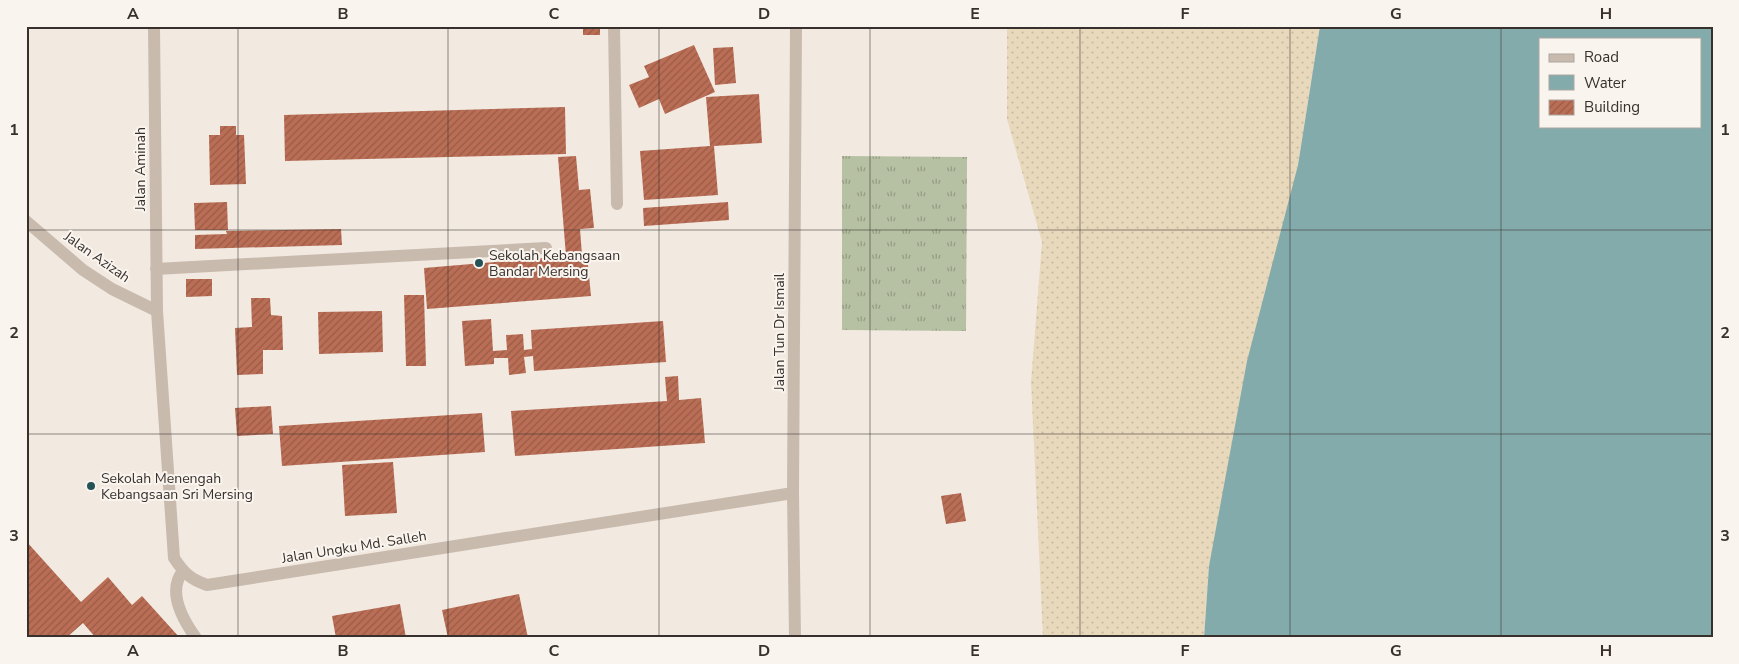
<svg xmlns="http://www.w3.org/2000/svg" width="1739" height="664" font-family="'Nunito Sans',sans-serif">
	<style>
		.grass { fill: url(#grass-tufts) }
		.sand { fill: url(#sand-dots) }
		.water { fill: #83abac; fill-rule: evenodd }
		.building { fill: url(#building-hatch) }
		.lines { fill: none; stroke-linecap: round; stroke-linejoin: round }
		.minor { stroke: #c9baae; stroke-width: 12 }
		.grid { fill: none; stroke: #38302c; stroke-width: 1; stroke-opacity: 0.55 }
		.poi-dot { fill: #245357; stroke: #f9f4ee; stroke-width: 2 }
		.labels { text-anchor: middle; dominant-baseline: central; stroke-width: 4; stroke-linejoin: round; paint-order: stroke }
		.street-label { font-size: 14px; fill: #38302c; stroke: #f9f4ee }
		.poi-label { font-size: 14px; fill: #38302c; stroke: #f9f4ee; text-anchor: start }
		.neatline { fill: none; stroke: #38302c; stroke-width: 2 }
		.grid-label { font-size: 16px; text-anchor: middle; font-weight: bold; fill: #38302c }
	</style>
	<defs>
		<pattern id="grass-tufts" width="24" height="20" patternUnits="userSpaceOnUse" patternTransform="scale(1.25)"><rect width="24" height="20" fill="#b6c0a2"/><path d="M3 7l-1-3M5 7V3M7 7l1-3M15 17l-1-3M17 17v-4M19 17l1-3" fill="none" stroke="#959c84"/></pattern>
		<pattern id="sand-dots" width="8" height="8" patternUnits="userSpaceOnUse" patternTransform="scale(1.25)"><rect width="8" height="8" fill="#e9d9bc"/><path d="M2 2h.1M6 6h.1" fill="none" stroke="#c9bba2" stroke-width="1.8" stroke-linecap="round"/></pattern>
		<pattern id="building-hatch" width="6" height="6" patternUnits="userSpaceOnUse" patternTransform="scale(1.25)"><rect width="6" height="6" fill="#bb6e56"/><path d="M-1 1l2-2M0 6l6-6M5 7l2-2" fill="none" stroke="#995b47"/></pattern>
	</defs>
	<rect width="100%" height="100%" fill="#f2eae1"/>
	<path class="grass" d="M842,156L967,157L966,331L842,330Z"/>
	<path class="sand" d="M1007,26H1320L1298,165L1209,566L1204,638H1043L1031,382L1042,242L1007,119Z"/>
	<path class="water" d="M1320,26H1713V638H1204L1209,566L1247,361L1298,165ZM1540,39H1700V126H1540Z"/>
	<path class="building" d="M583,26H600V35H583Z
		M694,45L715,92L665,114L659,99L639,108L629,85L649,77L644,66Z
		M733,47L736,83L715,85L713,48Z
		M759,94L762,143L714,146L718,195L644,200L640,151L710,146L706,97Z
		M565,107L566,154L285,161L284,115Z
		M220,126H236V135H244L246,184L210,185L209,135H220Z
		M576,156L579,190L590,189L594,228L580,229L582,255H587L591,296L427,309L424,268L566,256L558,157Z
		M227,202L228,230H195L194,203Z
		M728,202L729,220L644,226L643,208Z
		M341,229L342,245L195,249V235L227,234L226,231Z
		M186,279H212V296L186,297Z
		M404,295H424L426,366H406Z
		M251,298H270L271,315L282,316L283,350H263V374L237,375L235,328L252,327Z
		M382,311L383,352L319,354L318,312Z
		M491,319L493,351L507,350L506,335L523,334L524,350L532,349L531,330L663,321L666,362L534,371L533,356L524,357L526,373L509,375L508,358H494V364L465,366L462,321Z
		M678,376L679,400L701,398L705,443L515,456L511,411L667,401L665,377Z
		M271,406L273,434L237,436L235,408Z
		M482,413L485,452L282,466L279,426Z
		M393,462L397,513L345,516L342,465Z
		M961,493L966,521L946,524L941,496Z
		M26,541L81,602L108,577L132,605L142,596L180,638H96L83,623L66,638H26Z
		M519,594L528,638H448L442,610Z
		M400,604L406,638H336L332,616Z"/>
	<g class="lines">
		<path class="minor" d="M154,26L157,311L174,558C184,573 190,579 207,585L793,493
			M614,26L617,204
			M26,221L83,270L112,289L157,311
			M156,269L546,248
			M183,571C167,591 183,620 196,638
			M795,638L793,493L796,26"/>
	</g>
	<path class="grid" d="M238,26V638M448,26V638M659,26V638M870,26V638M1080,26V638M1290,26V638M1501,26V638M26,230H1713M26,434H1713"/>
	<g class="poi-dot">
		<circle cx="479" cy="263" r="5"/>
		<circle cx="91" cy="486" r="5"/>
	</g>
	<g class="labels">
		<g class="street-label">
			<text transform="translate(140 169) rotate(-90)">Jalan Aminah</text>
			<text transform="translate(97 257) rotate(35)">Jalan Azizah</text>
			<text transform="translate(779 332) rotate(-90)">Jalan Tun Dr Ismail</text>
			<text transform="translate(354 547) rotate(-9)">Jalan Ungku Md. Salleh</text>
		</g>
		<g class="poi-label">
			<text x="489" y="255">Sekolah Kebangsaan<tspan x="489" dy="16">Bandar Mersing</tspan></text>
			<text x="101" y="478">Sekolah Menengah<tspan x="101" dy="16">Kebangsaan Sri Mersing</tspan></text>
		</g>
	</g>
	<rect width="1739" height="664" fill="none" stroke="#f9f4ee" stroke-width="55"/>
	<rect x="1539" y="38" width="162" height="90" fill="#f9f4ee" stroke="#aca6a0"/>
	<rect x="1549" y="54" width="25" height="8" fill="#c9baae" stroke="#aca6a0"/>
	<text x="1584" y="62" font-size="15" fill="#38302c">Road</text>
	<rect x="1549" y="75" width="25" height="15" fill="#83abac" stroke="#aca6a0"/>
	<text x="1584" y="88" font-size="15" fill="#38302c">Water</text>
	<rect x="1549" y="100" width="25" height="15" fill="url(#building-hatch)" stroke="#aca6a0"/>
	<text x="1584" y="112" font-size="15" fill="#38302c">Building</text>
	<rect x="28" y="28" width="1684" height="608" class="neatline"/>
	<g class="grid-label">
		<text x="133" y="19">A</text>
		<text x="343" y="19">B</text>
		<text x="554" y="19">C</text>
		<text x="764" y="19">D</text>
		<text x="975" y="19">E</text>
		<text x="1185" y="19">F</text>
		<text x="1396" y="19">G</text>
		<text x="1606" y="19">H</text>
		<text x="14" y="135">1</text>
		<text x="1725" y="135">1</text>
		<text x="14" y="338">2</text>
		<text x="1725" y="338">2</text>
		<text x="14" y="541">3</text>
		<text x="1725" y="541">3</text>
		<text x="133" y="656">A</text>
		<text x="343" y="656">B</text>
		<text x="554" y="656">C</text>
		<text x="764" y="656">D</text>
		<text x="975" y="656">E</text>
		<text x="1185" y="656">F</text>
		<text x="1396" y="656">G</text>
		<text x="1606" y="656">H</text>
	</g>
</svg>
